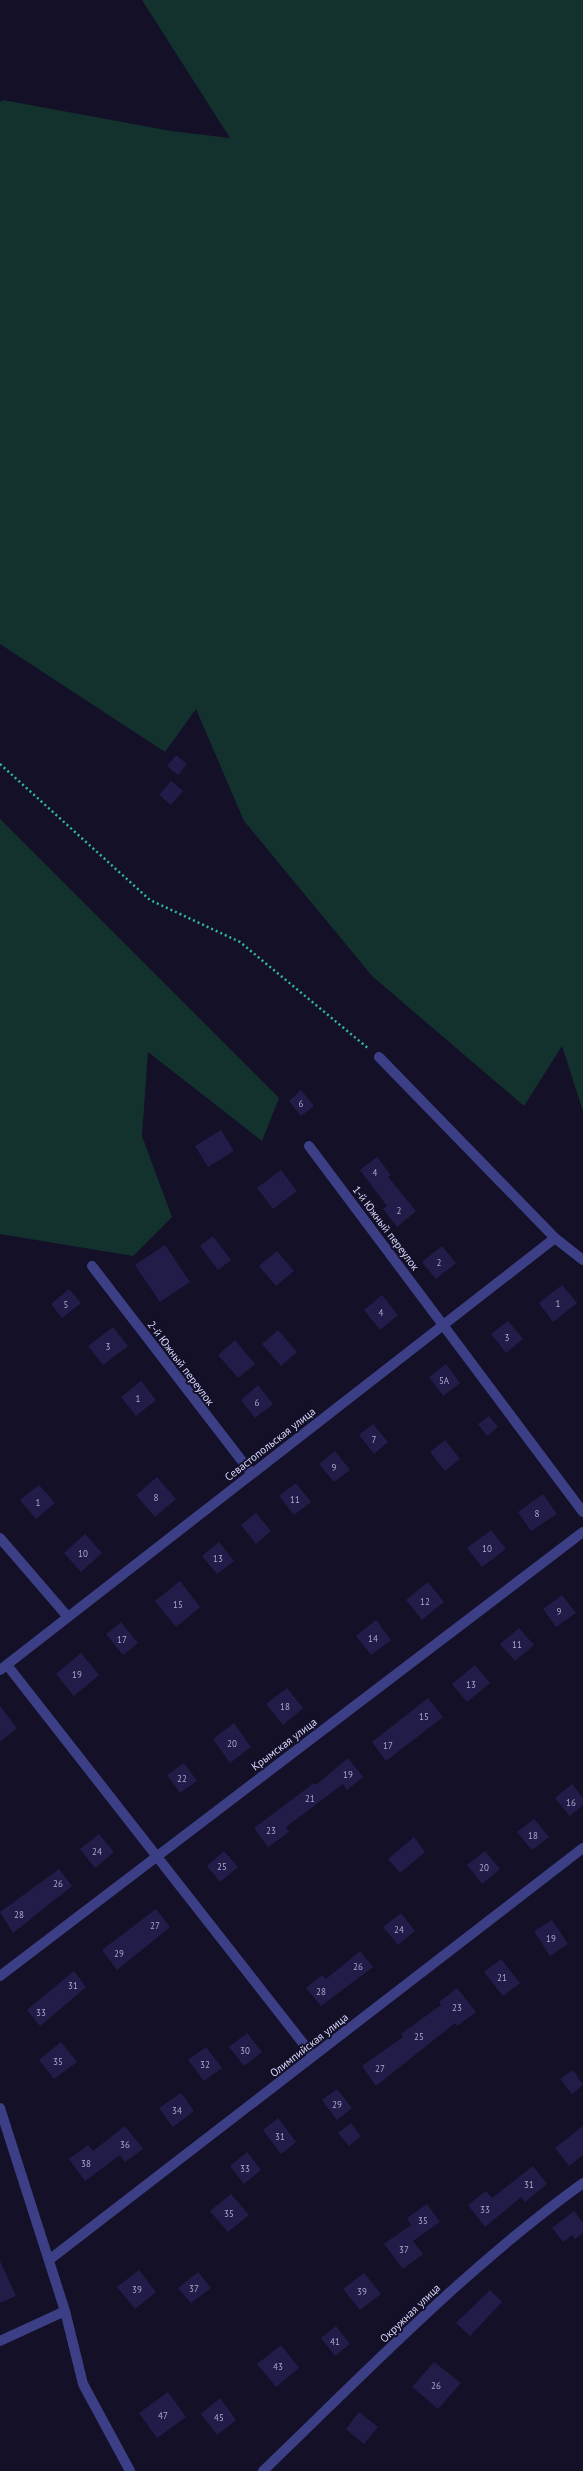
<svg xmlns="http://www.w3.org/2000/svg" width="583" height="2471" font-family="'PT Sans',sans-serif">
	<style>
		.green { fill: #13322e }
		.building { fill: #221d48 }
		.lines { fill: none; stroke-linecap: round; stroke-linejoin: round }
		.path { stroke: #32b8a6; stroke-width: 2.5; stroke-dasharray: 2 3; stroke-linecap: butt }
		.minor { stroke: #3c3f86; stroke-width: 10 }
		.labels { text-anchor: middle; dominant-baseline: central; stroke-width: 4; stroke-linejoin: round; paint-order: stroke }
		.number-label { font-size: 9px; fill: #aba9d0 }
		.street-label { font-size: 11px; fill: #d9d8fe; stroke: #131028 }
	</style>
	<rect width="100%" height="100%" fill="#131028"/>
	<path class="green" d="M142,0H583V1111L562,1046L524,1106L372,976L244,821L196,709L165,752L0,644V102L3,100L171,131L230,138Z
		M0,819L279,1098L262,1141L148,1052L142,1136L172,1217L133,1256L0,1234Z"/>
	<path class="building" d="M176,755L187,764L178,775L167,766Z
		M171,781L183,791L171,805L159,795Z
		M301,1090L314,1106L301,1116L289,1101Z
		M221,1130L234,1151L208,1167L195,1146Z
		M377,1157L391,1175L388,1177L416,1211L397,1227L383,1209L387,1206L360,1170Z
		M281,1170L297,1191L273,1209L257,1188Z
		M213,1236L231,1260L218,1270L200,1246Z
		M165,1245L190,1282L160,1302L135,1265Z
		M442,1246L456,1263L436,1279L422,1262Z
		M277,1251L294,1271L276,1286L259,1266Z
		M562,1285L577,1303L553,1322L539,1303Z
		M69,1289L81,1303L62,1318L51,1304Z
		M382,1295L398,1315L380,1330L364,1310Z
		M508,1321L523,1339L506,1353L491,1334Z
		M113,1327L128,1346L103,1365L88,1346Z
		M278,1330L297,1352L281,1366L262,1344Z
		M235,1340L255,1364L238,1378L218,1355Z
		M446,1364L460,1383L443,1396L429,1377Z
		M141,1381L156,1400L136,1416L121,1397Z
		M258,1385L273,1404L255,1418L241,1400Z
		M489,1416L498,1427L487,1436L478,1424Z
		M373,1424L388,1442L374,1454L359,1435Z
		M445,1440L460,1459L445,1471L430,1452Z
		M335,1451L350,1470L334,1482L319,1464Z
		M157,1477L176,1499L155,1517L136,1495Z
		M296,1483L311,1502L294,1515L279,1496Z
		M39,1485L55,1503L36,1519L20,1500Z
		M543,1494L557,1514L531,1531L518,1512Z
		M256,1513L271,1531L256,1544L241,1525Z
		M491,1530L506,1549L482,1567L467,1548Z
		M85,1534L102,1553L81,1572L64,1553Z
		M219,1542L234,1561L217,1574L202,1556Z
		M180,1581L200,1607L176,1627L155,1601Z
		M428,1582L444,1602L422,1620L406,1600Z
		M562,1595L576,1613L556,1627L543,1609Z
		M376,1620L391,1640L371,1655L356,1636Z
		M121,1622L138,1643L123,1655L106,1634Z
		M519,1628L534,1645L515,1661L500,1644Z
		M81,1653L99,1675L74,1696L56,1674Z
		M475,1665L490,1683L467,1702L452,1684Z
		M287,1688L303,1708L283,1725L266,1704Z
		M428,1698L443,1717L386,1761L372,1742Z
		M0,1706L17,1728L0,1742Z
		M234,1723L251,1747L230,1763L213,1739Z
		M348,1758L363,1777L347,1790L343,1784L286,1827L289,1832L268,1847L254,1828L314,1783L316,1785Z
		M184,1763L197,1781L180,1793L167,1775Z
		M572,1784L583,1798V1805L570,1816L555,1798Z
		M534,1819L549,1837L532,1850L517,1832Z
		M99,1834L114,1852L95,1868L80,1849Z
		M414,1837L425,1852L400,1873L388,1859Z
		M224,1851L238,1867L220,1882L207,1866Z
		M485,1851L500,1869L482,1884L467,1865Z
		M59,1869L72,1886L13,1933L0,1912Z
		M156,1909L170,1927L117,1970L102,1950Z
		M401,1913L415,1931L398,1945L383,1927Z
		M552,1920L568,1944L550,1956L534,1931Z
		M360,1951L373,1967L321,2006L306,1988L322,1975L326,1979Z
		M501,1959L520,1983L503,1996L484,1972Z
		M74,1971L86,1987L40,2026L27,2010Z
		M457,1988L476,2012L457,2026L455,2023L376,2086L362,2066L403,2037L401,2034L441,2005L439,2002Z
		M247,2033L262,2052L244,2066L229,2047Z
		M61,2042L77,2062L54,2079L39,2060Z
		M206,2047L222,2068L204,2081L188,2060Z
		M573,2070L583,2085L572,2094L560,2079Z
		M337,2089L352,2108L337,2120L322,2100Z
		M181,2093L194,2111L173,2127L159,2108Z
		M278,2118L296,2142L281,2154L263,2130Z
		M351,2123L361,2136L349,2146L338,2133Z
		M125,2126L143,2149L125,2162L120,2155L85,2181L69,2159L88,2145L93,2151Z
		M583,2126V2155L569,2166L555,2148Z
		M247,2152L261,2170L244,2184L230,2166Z
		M533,2166L547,2184L525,2202L521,2197L485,2227L468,2205L486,2191L492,2198Z
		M231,2194L249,2215L228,2232L210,2211Z
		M427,2204L440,2222L413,2241L423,2254L403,2269L384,2244L411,2225L407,2218Z
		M574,2211L583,2223V2233L575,2239L572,2235L563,2242L552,2228Z
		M0,2261L16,2296L0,2303Z
		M139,2270L156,2292L135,2309L117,2287Z
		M198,2272L211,2288L191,2303L178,2288Z
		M364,2273L381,2294L360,2310L343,2289Z
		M490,2290L502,2302L470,2336L456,2323Z
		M336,2326L350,2344L335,2356L321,2338Z
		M281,2345L299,2368L276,2387L257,2364Z
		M434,2362L461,2383L438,2409L412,2387Z
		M168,2392L186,2417L157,2438L139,2413Z
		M220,2398L236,2420L217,2435L201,2414Z
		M359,2412L378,2427L364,2444L346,2429Z"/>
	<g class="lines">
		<path class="path" d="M0,764L150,900L240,942L369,1049"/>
		<path class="minor" d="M379,1057L555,1238L583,1260
			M309,1146L583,1512
			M92,1266L252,1474
			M0,1538L68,1617
			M7,1665L313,2056
			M0,1670L555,1238
			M0,1976L583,1532
			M0,2108L65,2311L83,2384L130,2471
			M49,2260L583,1848
			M0,2341L65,2311
			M263,2471C367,2371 467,2267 583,2183"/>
	</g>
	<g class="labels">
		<g class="number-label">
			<text x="301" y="1103">6</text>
			<text x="375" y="1172">4</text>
			<text x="399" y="1210">2</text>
			<text x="439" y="1262">2</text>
			<text x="558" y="1303">1</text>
			<text x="66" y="1304">5</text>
			<text x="381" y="1312">4</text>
			<text x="507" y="1337">3</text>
			<text x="108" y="1346">3</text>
			<text x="444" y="1380">5А</text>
			<text x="138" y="1398">1</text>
			<text x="257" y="1402">6</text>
			<text x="374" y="1439">7</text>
			<text x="334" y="1467">9</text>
			<text x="156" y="1497">8</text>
			<text x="295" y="1499">11</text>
			<text x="38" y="1502">1</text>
			<text x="537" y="1513">8</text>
			<text x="487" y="1548">10</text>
			<text x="83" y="1553">10</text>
			<text x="218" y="1558">13</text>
			<text x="425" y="1601">12</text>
			<text x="178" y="1604">15</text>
			<text x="559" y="1611">9</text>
			<text x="373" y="1638">14</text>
			<text x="122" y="1639">17</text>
			<text x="517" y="1644">11</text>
			<text x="77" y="1674">19</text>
			<text x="471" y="1684">13</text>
			<text x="285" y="1706">18</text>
			<text x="424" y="1716">15</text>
			<text x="232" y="1743">20</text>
			<text x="388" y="1745">17</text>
			<text x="348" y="1774">19</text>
			<text x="182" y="1778">22</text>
			<text x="310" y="1798">21</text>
			<text x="571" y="1802">16</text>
			<text x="271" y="1830">23</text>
			<text x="533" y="1835">18</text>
			<text x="97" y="1851">24</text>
			<text x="222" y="1866">25</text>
			<text x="484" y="1867">20</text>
			<text x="58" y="1883">26</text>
			<text x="19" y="1914">28</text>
			<text x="155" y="1925">27</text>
			<text x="399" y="1929">24</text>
			<text x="551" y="1938">19</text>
			<text x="119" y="1953">29</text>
			<text x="358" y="1966">26</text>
			<text x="502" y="1977">21</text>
			<text x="73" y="1985">31</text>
			<text x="321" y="1991">28</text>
			<text x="457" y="2007">23</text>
			<text x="41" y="2012">33</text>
			<text x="419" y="2036">25</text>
			<text x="245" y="2050">30</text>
			<text x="58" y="2061">35</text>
			<text x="205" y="2064">32</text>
			<text x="380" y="2068">27</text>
			<text x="337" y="2104">29</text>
			<text x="177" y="2110">34</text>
			<text x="280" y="2136">31</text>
			<text x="125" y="2144">36</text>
			<text x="86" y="2163">38</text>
			<text x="245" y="2168">33</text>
			<text x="529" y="2184">31</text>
			<text x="485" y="2209">33</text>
			<text x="229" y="2213">35</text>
			<text x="423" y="2220">35</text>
			<text x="404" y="2249">37</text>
			<text x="194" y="2288">37</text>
			<text x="137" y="2289">39</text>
			<text x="362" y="2291">39</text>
			<text x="335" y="2341">41</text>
			<text x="278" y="2366">43</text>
			<text x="436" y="2385">26</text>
			<text x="163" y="2415">47</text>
			<text x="219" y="2417">45</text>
		</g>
		<g class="street-label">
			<text transform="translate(386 1228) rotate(53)">1-й Южный переулок</text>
			<text transform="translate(181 1363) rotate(53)">2-й Южный переулок</text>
			<text transform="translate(270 1444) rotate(-38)">Севастопольская улица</text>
			<text transform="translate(284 1744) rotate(-37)">Крымская улица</text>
			<text transform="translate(309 2045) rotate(-38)">Олимпийская улица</text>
			<text transform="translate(410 2313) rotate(-44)">Окружная улица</text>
		</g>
	</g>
</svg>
